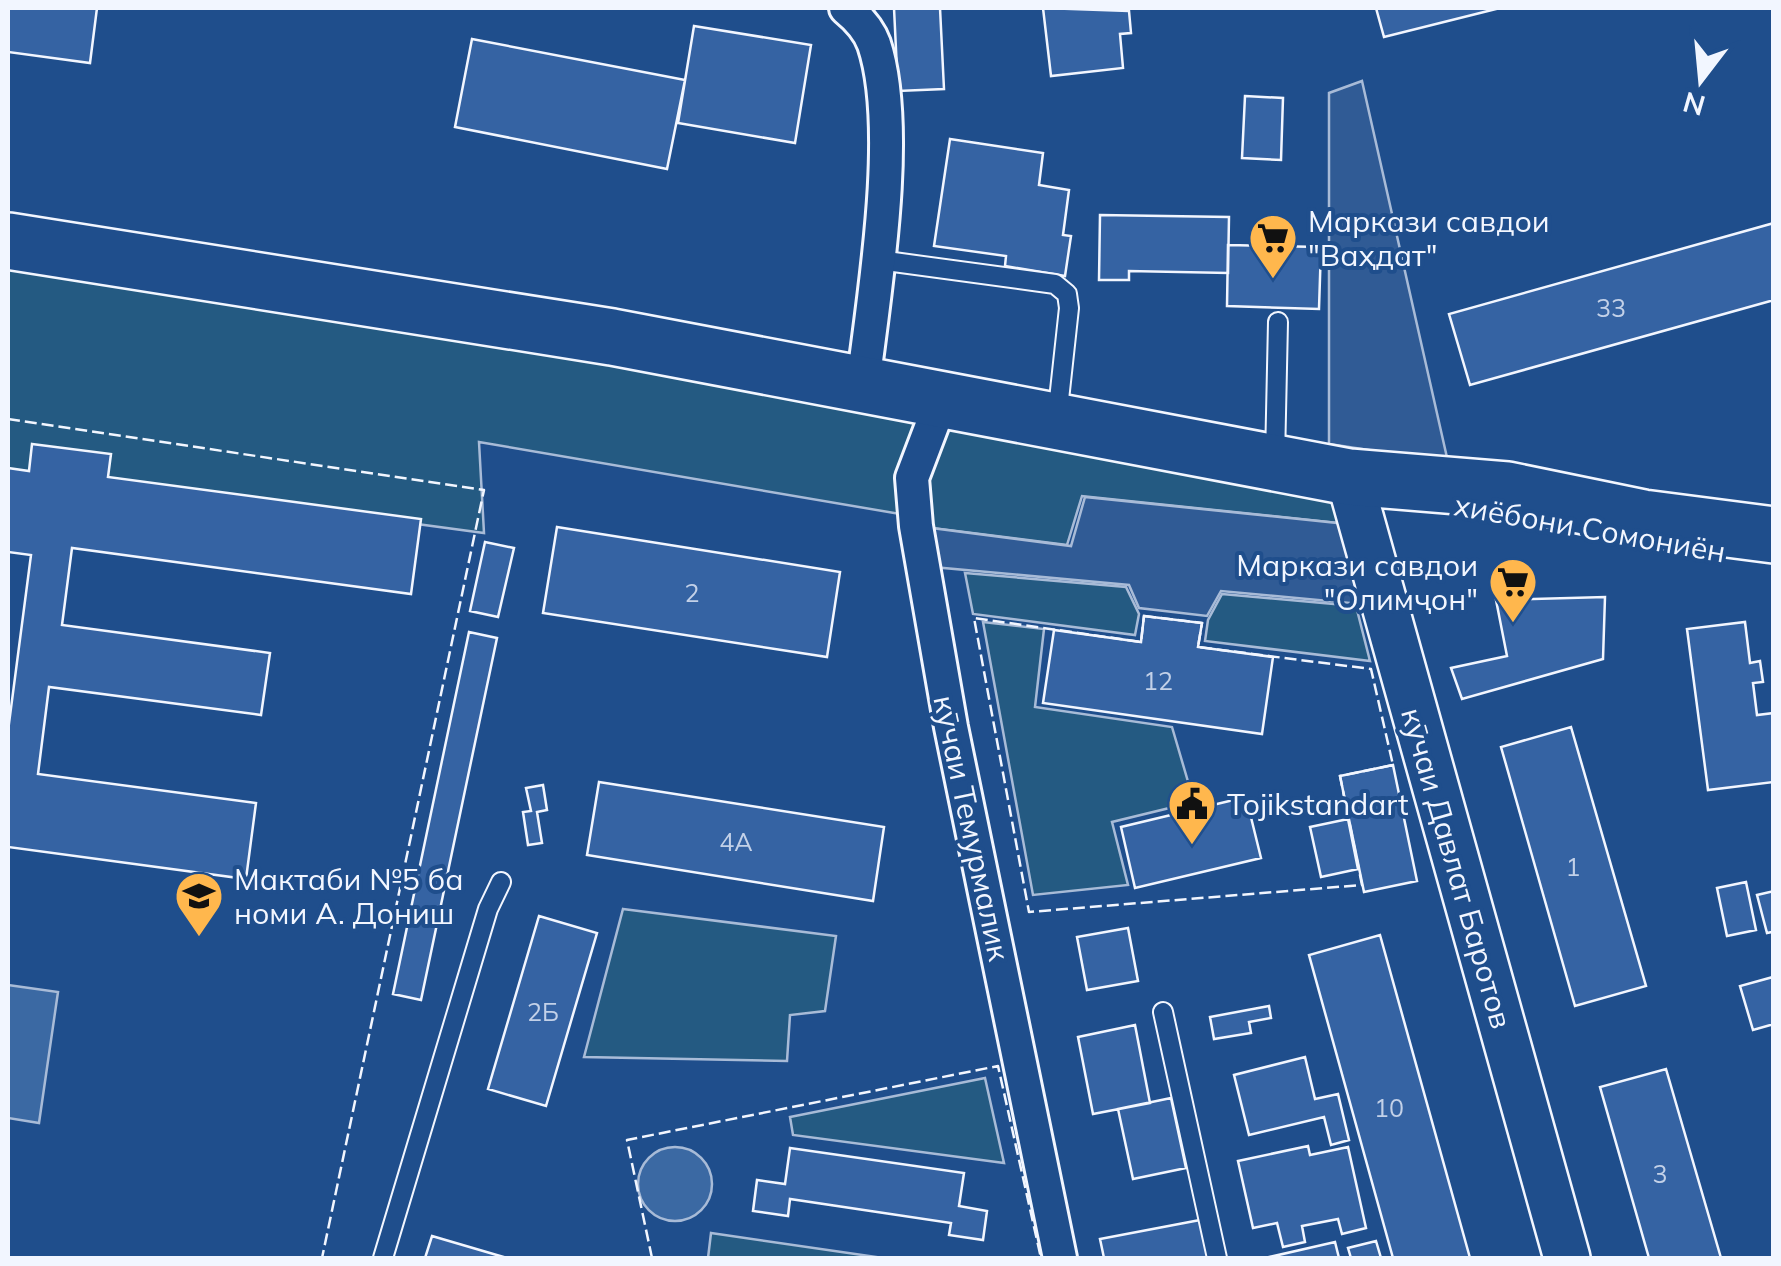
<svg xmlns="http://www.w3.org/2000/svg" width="1781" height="1266" font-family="Mulish,sans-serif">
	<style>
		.green { fill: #245a82; stroke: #a8bbd7; stroke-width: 2.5 }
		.parking { fill: #305b95; stroke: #a8bbd7; stroke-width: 2.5 }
		.water { fill: #3b69a3; stroke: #a8bbd7; stroke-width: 2.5 }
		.building { fill: #3563a3; stroke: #f2f6ff; stroke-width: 2.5 }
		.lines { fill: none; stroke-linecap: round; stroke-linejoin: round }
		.lane-casing { stroke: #f2f6ff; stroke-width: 22 }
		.street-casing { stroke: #f2f6ff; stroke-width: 38 }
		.secondary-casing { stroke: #f2f6ff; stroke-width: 50 }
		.highway-casing { stroke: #f2f6ff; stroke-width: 60 }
		.lane { stroke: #1f4e8c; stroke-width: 18 }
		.street { stroke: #1f4e8c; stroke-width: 32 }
		.secondary { stroke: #1f4e8c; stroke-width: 45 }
		.highway { stroke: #1f4e8c; stroke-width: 55 }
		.fence { stroke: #f2f6ff; stroke-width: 2.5; stroke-dasharray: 12 5; stroke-linecap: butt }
		.labels { text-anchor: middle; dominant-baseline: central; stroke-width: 8; stroke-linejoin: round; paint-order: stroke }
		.number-label { font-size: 25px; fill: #c3d1e8 }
		.poi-label { font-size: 30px; fill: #f2f6ff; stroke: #1f4e8c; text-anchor: start }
		.street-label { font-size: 30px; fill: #f2f6ff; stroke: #1f4e8c }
	</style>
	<rect width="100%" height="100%" fill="#1f4e8c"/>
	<path class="green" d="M8,250L925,407L896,481L900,514L479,442L484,533L8,469Z
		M942,399L1349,477L1366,526L1082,496L1067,545L916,526Z
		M965,573L1126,587L1139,614L1135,635L973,614Z
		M1222,594L1356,606L1370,661L1205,641L1208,620Z
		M983,622L1044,629L1035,707L1172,727L1194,802L1112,822L1128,885L1033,895Z
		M623,909L836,936L825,1011L790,1015L787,1061L584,1057Z
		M985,1078L1004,1163L793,1135L790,1117Z
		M711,1233L883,1258H708Z"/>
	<path class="parking" d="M1362,81L1448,462L1329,444V93Z
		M1085,497L1366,526L1382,606L1221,591L1207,616L1139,608L1129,585L922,566L916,526L1071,546Z"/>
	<path class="water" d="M8,985L58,992L39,1123L8,1118Z
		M638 1184a37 37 0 1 1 74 0a37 37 0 1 1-74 0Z"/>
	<path class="building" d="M8,8H97L90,63L8,52Z
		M894,8H940L944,89L898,91Z
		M1043,8L1129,11L1131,33L1120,34L1123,68L1051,76Z
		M1376,8H1500L1384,37Z
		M694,26L811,45L795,143L678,123Z
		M472,39L685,80L667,169L455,127Z
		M1245,96L1283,98L1281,160L1242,158Z
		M950,139L1043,153L1039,185L1069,190L1063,235L1071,236L1065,276L1005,266L1006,256L934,246Z
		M1100,215L1229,217L1228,273L1129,271V280H1099Z
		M1774,223V300L1470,385L1449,314Z
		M1228,245L1321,247L1319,309L1227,306Z
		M32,444L111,454L108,477L421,519L411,594L72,548L62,625L270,653L261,715L49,687L38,774L256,803L246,879L8,847V731L31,555L8,552V468L29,471Z
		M557,527L840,572L827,657L543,613Z
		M485,542L514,548L498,617L470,611Z
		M1605,597L1603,659L1462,699L1451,668L1507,656L1496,600Z
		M1144,616L1202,623L1198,647L1273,657L1262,734L1043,703L1054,630L1141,642Z
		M1745,622L1750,663L1760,661L1763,682L1753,683L1757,715L1774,713V782L1708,790L1687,629Z
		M469,632L497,638L421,1000L393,994Z
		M1571,727L1646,986L1575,1006L1501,747Z
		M1393,765L1417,881L1364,892L1340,776Z
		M599,782L884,827L873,901L587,855Z
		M543,785L547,810L537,812L542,843L528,845L523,812L531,811L526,788Z
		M1246,797L1261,858L1135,888L1121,827Z
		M1348,819L1358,869L1321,877L1310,827Z
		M1746,882L1756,930L1727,936L1717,888Z
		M1774,891V937L1772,932L1767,933L1757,895Z
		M539,916L597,933L546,1106L488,1089Z
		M1128,928L1138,981L1087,990L1077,937Z
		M1380,935L1470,1258H1393L1309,955Z
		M1773,977L1774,1024L1753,1030L1740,986Z
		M1269,1006L1271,1018L1249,1022L1251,1033L1214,1039L1210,1017Z
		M1135,1025L1150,1103L1093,1114L1078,1037Z
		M1305,1057L1315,1099L1338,1094L1349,1140L1331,1145L1324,1117L1249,1135L1234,1075Z
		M1666,1069L1721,1258H1649L1600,1087Z
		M1171,1098L1186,1168L1133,1179L1118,1109Z
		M1308,1146L1310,1155L1348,1147L1366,1228L1342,1234L1338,1219L1302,1226L1305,1242L1283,1247L1277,1223L1253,1228L1238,1161Z
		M790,1148L964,1173L959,1206L987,1211L983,1240L949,1235L951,1223L790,1199L788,1216L753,1211L757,1180L785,1184Z
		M1200,1220L1208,1258H1104L1100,1239Z
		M432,1236L507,1258H425Z
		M1376,1241L1381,1258H1351L1348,1248Z
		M1335,1242L1339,1258H1265Z"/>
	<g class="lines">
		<g class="lane-casing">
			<path id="lane" d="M879,260L1055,284L1067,294L1069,308L1057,418
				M1275,459L1278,322
				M1163,1012L1217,1258
				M383,1258L488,909L501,882"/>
		</g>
		<g class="street-casing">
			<path id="street" d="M846,8C857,17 869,30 874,44C902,128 874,295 863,384
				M942,399L912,478L916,526L951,727L1060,1258"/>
		</g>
		<g class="secondary-casing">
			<path id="secondary" d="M1349,477L1567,1258"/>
		</g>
		<g class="highway-casing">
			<path id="highway" d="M8,241L612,337L1349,477L1507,490L1643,518L1774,535"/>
		</g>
		<use href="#lane" class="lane"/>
		<use href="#street" class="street"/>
		<use href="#secondary" class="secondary"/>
		<use href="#highway" class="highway"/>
		<path class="fence" d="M8,419L484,490L322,1258
			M1144,616L1202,623L1198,647L1371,669L1393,765L1340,776L1362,885L1029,912L974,618L1141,642Z
			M652,1258L627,1140L998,1066L1041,1258"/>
	</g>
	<defs>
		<g id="supermarket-pin" transform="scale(2.5)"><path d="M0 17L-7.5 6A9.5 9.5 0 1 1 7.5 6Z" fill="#ffb74d" stroke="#1f4e8c"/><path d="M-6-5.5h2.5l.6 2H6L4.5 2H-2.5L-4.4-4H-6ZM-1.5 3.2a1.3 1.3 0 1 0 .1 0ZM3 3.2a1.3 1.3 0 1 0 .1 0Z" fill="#111"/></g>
		<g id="civic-pin" transform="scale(2.5)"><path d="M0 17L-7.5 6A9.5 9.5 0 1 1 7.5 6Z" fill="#ffb74d" stroke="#1f4e8c"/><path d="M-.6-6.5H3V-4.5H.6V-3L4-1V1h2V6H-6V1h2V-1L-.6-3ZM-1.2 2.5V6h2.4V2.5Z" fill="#111"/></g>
		<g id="school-pin" transform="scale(2.5)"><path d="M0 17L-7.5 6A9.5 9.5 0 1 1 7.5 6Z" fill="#ffb74d" stroke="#1f4e8c"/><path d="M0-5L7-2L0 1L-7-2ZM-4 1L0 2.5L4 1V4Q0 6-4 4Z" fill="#111"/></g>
	</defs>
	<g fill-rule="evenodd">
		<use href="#supermarket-pin" x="1273" y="238"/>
		<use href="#supermarket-pin" x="1513" y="582"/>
		<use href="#civic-pin" x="1192" y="804"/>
		<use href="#school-pin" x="199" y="896"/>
	</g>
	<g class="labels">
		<g class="number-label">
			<text x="1611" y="307">33</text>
			<text x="692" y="592">2</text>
			<text x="1158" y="680">12</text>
			<text x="736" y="841">4А</text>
			<text x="1573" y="866">1</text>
			<text x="543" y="1011">2Б</text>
			<text x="1389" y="1107">10</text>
			<text x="1660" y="1173">3</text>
		</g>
		<g class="poi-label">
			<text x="1308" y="221">Маркази савдои<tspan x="1308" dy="34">"Ваҳдат"</tspan></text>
			<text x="1478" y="565" text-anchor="end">Маркази савдои<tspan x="1478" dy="34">"Олимҷон"</tspan></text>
			<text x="1227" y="804">Tojikstandart</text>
			<text x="234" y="879">Мактаби №5 ба<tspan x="234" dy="34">номи А. Дониш</tspan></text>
		</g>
		<g class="street-label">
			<text transform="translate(1590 528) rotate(10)">хиёбони Сомониён</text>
			<text transform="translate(972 828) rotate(78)">кӯчаи Темурмалик</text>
			<text transform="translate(1457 868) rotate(74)">кӯчаи Давлат Баротов</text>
		</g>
	</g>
	<rect width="1781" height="1266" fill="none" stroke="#f2f6ff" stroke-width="20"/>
	<g transform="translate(1701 80) rotate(196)" stroke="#1f4e8c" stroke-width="8" paint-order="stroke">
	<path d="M0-8L18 38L0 25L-18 38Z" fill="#f2f6ff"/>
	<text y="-15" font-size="28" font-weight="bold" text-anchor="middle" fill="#f2f6ff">N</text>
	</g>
</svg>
